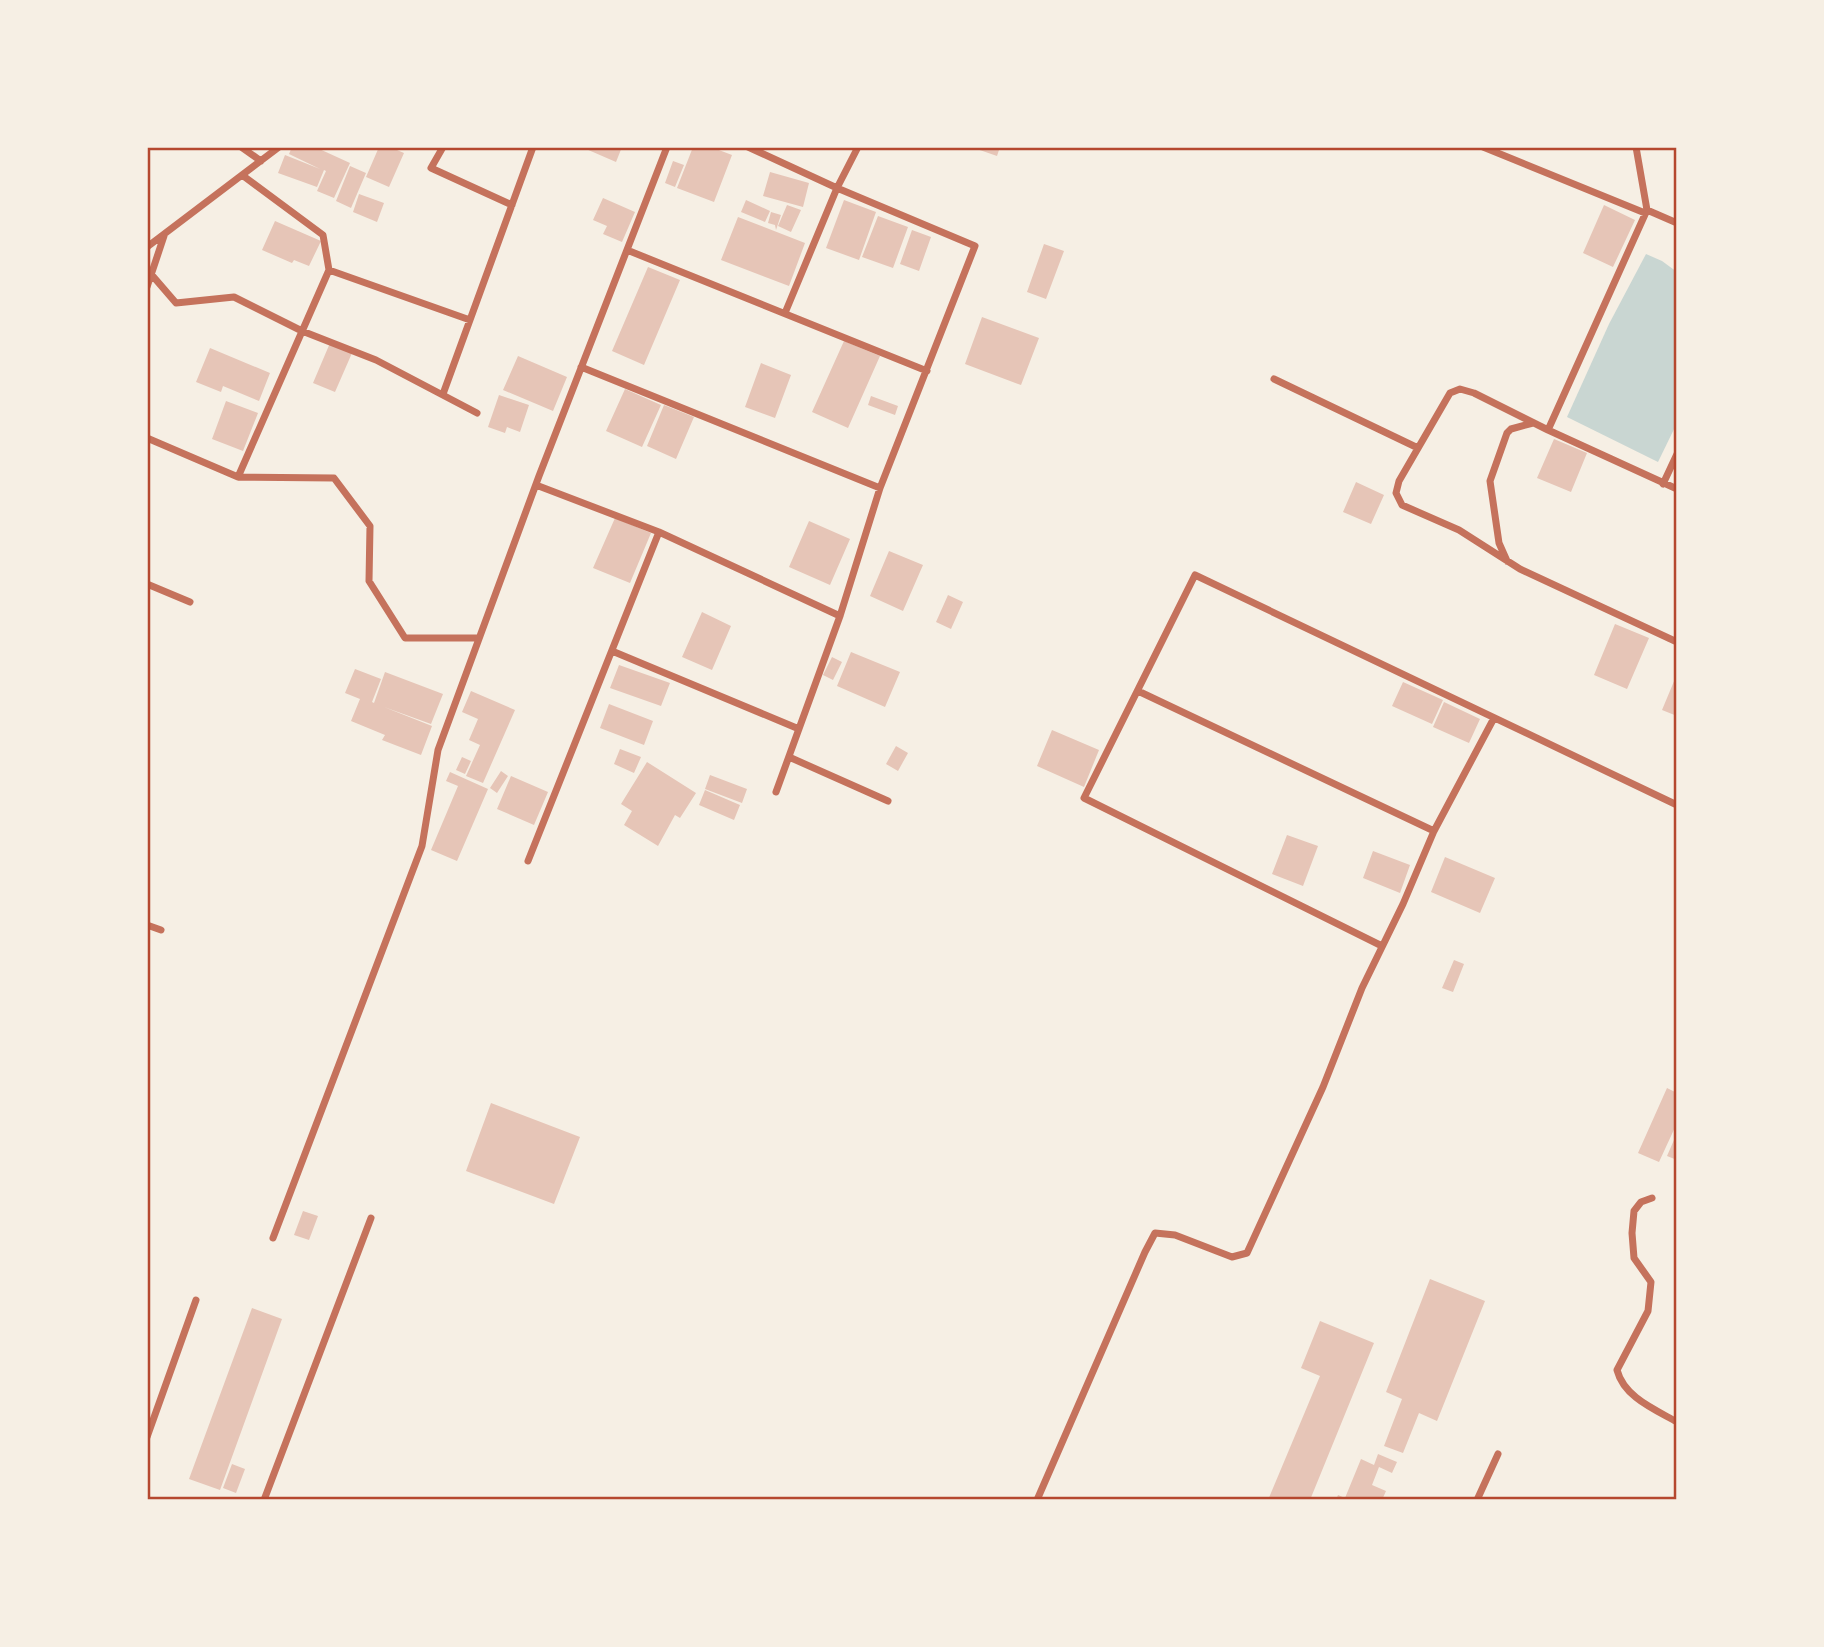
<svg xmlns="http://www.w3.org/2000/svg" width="1824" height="1647" font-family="'Open Sans',sans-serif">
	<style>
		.water { fill: #c9d6d2 }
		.building { fill: #e6c5b7 }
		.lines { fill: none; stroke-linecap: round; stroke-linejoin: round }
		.minor { stroke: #c5725c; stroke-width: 7 }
		.neatline { fill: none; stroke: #b5482f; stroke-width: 2.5 }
	</style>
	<rect width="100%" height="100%" fill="#f6efe4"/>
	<path class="water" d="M1646,254L1662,261L1677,272V423L1658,462L1567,417L1609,324Z"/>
	<path class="building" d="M292,147H315L350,163L334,198L317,191L326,171L324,170L317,187L278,173L285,155L320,169L289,154Z
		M379,147H390L404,153L389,187L366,177Z
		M586,147H622L616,162L586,149Z
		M693,147H711L732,155L714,202L677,188Z
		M971,147H1000L997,156Z
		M673,161L684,165L675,187L665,183Z
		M350,166L366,173L351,208L336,201Z
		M770,172L809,183L803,207L763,196Z
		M359,194L384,203L377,222L353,212Z
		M603,198L635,212L622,242L603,234L607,226L593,220Z
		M746,200L770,211L765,222L741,212Z
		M844,200L876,212L859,260L826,248Z
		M787,205L801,210L791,232L778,226Z
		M1604,205L1635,220L1613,267L1583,253Z
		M771,212L781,215L776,230L775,225L768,223Z
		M878,216L908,227L893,268L862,257Z
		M738,217L805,243L789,286L721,260Z
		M275,221L321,241L309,266L294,260L292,263L262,250Z
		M912,230L931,237L919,271L900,264Z
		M1044,244L1064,251L1046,299L1027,292Z
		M648,267L680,280L644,365L612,351Z
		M982,317L1039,338L1021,385L965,364Z
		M844,341L880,356L848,428L812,412Z
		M330,343L352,353L335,392L313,383Z
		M210,348L270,373L259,401L223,386L221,392L196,382Z
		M518,356L567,377L553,411L503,390Z
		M761,363L791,375L775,418L745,407Z
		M625,389L661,405L642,447L606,431Z
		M499,395L529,405L520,432L507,427L505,433L488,427Z
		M871,396L898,406L895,415L868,405Z
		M226,401L258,413L243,451L212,439Z
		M664,405L694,417L676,459L647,446Z
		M1554,439L1587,453L1571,492L1537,478Z
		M1356,482L1384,495L1371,524L1343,512Z
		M615,518L651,533L630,583L593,568Z
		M809,521L850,539L830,585L789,567Z
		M889,551L923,565L903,611L870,596Z
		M948,595L963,602L951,629L936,622Z
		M702,612L731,626L712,670L682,657Z
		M1615,624L1649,638L1627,689L1594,675Z
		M851,652L900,672L885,707L837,686Z
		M832,657L842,662L833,680L823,675Z
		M619,665L670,683L661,706L610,688Z
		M355,669L381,679L372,702L374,703L385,672L443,694L431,724L384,707L432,726L421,755L382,740L385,735L351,721L360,699L345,693Z
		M1677,674V716L1662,710Z
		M1403,682L1443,700L1432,724L1392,706Z
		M471,691L515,710L483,783L466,776L480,745L469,740L478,719L462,712Z
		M1444,702L1480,719L1469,743L1433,727Z
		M609,704L653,721L644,745L600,728Z
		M1052,730L1099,750L1084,787L1037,766Z
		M896,746L908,753L898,771L886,764Z
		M620,749L641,757L634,773L614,764Z
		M462,757L471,761L465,774L456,770Z
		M647,762L696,793L680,818L675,815L658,846L624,825L632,811L621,804Z
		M501,771L508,776L497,793L490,788Z
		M450,772L488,789L457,861L431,850L458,786L446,781Z
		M710,775L747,789L742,803L705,789Z
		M511,776L548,792L534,825L497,809Z
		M705,790L740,805L734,820L699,805Z
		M1287,835L1318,846L1303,886L1272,874Z
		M1373,851L1410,865L1400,893L1363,878Z
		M1445,857L1495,878L1480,913L1431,892Z
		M1454,960L1464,964L1453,992L1442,988Z
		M1667,1088L1677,1093V1123L1659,1162L1638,1153Z
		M491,1103L580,1137L554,1204L466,1171Z
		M1677,1133V1160L1667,1156Z
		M303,1211L318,1216L309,1240L294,1235Z
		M1430,1279L1485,1301L1437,1421L1419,1413L1403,1453L1384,1446L1402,1399L1386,1392Z
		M252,1308L282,1319L220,1490L189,1479Z
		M1320,1321L1374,1343L1310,1500H1268L1320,1376L1301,1368Z
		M1378,1454L1397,1462L1392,1473L1379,1467L1372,1485L1386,1491L1382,1500H1336L1338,1495L1345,1498L1361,1459L1374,1465Z
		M232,1464L245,1469L236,1493L223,1488Z"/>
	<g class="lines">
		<path class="minor" d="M241,147L261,161
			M443,147L431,168L512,205
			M748,147L837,188L975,246L880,488L840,616L776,792
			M1483,147L1645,213
			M1636,147L1647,210
			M242,175L323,235L329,270L470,320
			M147,247L279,147
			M627,250L927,371
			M151,274L176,303L234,297L302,331L376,360L477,413
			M147,287L164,236
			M785,313L837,188L858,147
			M581,367L880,488
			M1274,379L1418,448
			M443,394L533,147
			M1548,430L1647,210L1677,223
			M147,438L238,477L334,478L370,526L369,581L405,638H479
			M238,477L329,270
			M1663,484L1677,454
			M536,485L659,532L840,616
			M1677,489L1548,430L1474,393L1460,389L1450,393L1399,481L1396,493L1402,505L1459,530L1520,569L1677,642
			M1507,561L1499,543L1490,481L1507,433L1511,429L1533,423
			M147,584L190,602
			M612,651L799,729
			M1138,691L1434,831
			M789,757L888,801
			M528,861L659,532
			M147,925L161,930
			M1382,946L1084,798L1195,575L1677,805
			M1652,1198L1641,1202L1634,1211L1632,1233L1634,1258L1651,1282L1648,1311L1617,1370C1624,1397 1654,1409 1677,1422
			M273,1238L422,846L438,750L539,476L667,147
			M147,1437L196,1300
			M264,1500L371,1218
			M1037,1500L1145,1252L1155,1233L1175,1235L1232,1257L1247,1253L1323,1087L1362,988L1403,904L1434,831L1494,718
			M1477,1500L1498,1454"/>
	</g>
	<rect width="1824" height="1647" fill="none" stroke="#f6efe4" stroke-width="298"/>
	<rect x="149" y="149" width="1526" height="1349" class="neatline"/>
</svg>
